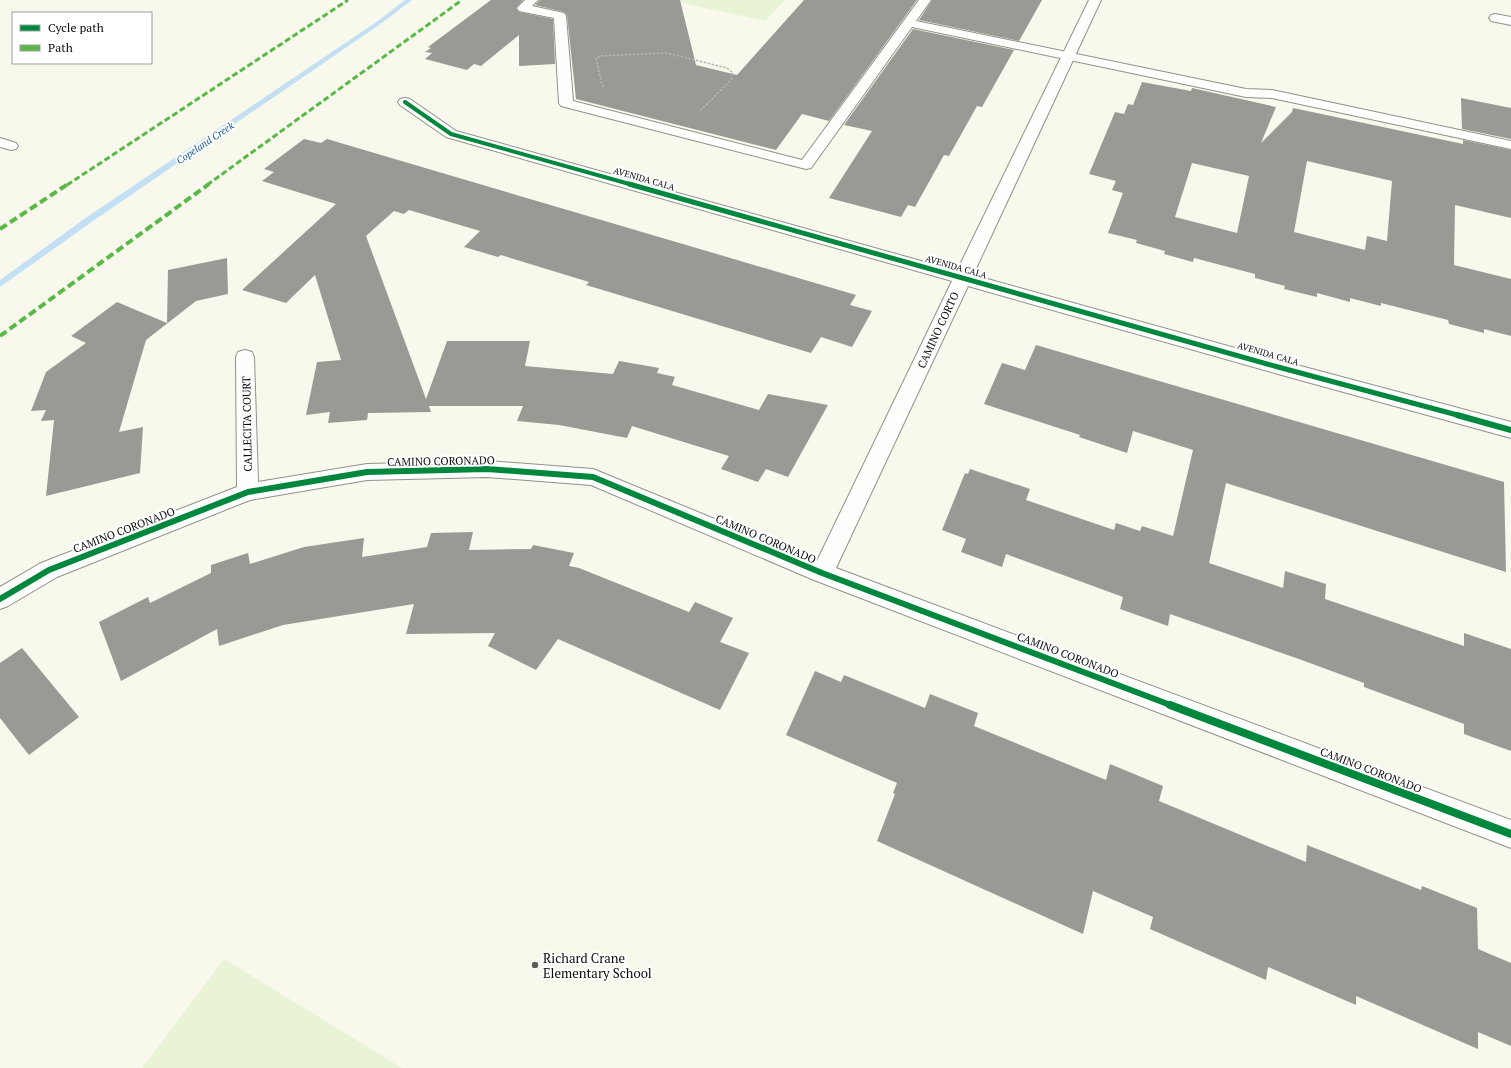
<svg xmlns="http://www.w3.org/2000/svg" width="1511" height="1068" font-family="'PT Serif',serif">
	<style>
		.pitch { fill: #e9f3d5 }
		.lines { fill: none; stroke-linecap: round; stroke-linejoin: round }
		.stream { fill: #c2dff3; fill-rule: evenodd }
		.building { fill: #9b9993; fill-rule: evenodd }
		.service-casing { stroke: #91918b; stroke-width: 2 }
		.minor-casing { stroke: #91918b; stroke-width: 2 }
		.path { stroke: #b6b6b4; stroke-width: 1.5; stroke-dasharray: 2.5 1.5; stroke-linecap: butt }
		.service { fill: #fefefc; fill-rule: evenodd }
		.minor { fill: #fefefc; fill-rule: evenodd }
		.quiet-far1 { stroke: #58b947; stroke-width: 3; stroke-dasharray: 6 3; stroke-linecap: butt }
		.quiet { stroke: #58b947; stroke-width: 4; stroke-dasharray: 8 4; stroke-linecap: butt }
		.cycleway-far3-casing { stroke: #fff; stroke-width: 5.5 }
		.cycleway-far2-casing { stroke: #fff; stroke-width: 7 }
		.cycleway-far1-casing { stroke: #fff; stroke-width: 8 }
		.cycleway-casing { stroke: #fff; stroke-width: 10 }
		.cycleway-far3 { stroke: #00873e; stroke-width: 4 }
		.cycleway-far2 { stroke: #00873e; stroke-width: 5 }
		.cycleway-far1 { stroke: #00873e; stroke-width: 6 }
		.cycleway { stroke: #00873e; stroke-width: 8 }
		.poi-dot { fill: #5d5d58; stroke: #fff; stroke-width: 1.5 }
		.labels { text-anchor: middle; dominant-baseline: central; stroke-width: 4; stroke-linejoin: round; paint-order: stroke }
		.far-street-label { font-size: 9px; fill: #090909; stroke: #fff }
		.far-water-label { font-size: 10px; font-style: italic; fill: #155499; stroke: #fff }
		.street-label { font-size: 11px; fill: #090909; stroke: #fff }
		.near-poi-label { font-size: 13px; fill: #090909; stroke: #fff; text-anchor: start }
	</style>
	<rect width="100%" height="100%" fill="#f9f8ec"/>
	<path class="pitch" d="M668,0H785L765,21Z
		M224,959L402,1068H142Z"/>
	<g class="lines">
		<path class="stream" d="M405,0H412L379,25L93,221L0,287V280L87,217L375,23Z"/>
	</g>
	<path class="building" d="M491,0H523L516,8L519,12L553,19L555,64L519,66V35L481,66L474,64L467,70L425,59L432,53L425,52L431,48L428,47Z
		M540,0H680L696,65L737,75L804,0H917L829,121L802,114L776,150L576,99L567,15L564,12L535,5Z
		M932,0H1042L1019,41L919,20Z
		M913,29L1014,50L982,107L977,106L949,156L944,155L915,207L908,205L901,217L829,198L872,131L844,125Z
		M1142,82L1191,91L1192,88L1276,107L1261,143L1292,112L1293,108L1463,144V140L1511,150V218L1455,205L1454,265L1511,279V336L1484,329V333L1449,324L1448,320L1381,303V306L1350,298V302L1317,293V297L1284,289L1285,286L1255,278V274L1194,258L1193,262L1164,254L1165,251L1136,243L1137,240L1108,233L1123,193L1112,190L1116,181L1089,174L1115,112L1124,114L1128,104L1133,105ZM1307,161L1392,181L1387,241L1367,236L1365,250L1294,232ZM1192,163L1249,176L1237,233L1175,217Z
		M1461,98L1511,108V139L1462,129Z
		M304,139L321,143L327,139L788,275L856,295L850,305L872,311L852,347L821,337L811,353L586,285L589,282L501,255L498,257L464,247L480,231L409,210L404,214L394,211L366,236L426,399L447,341H530L525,366L613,374L619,361L659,368L657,373L675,377L672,385L759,410L768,394L828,405L788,477L766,469L758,482L721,469L729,456L632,426L627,438L559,425L517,421L523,406H429L431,412L368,413L367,420L328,423L330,412L306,415L317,362L341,360L315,275L286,303L242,290L336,204L262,181L274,172L264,169Z
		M227,258L228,294L196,301L146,340L119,432L143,427L140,473L46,496L54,420L41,421L46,410L31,411L46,372L86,343L71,336L117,302L167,323L168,270Z
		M1036,345L1504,482L1506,572L1226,483L1209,563L1283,588L1285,571L1326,584L1325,599L1464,646V633L1511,649V751L1464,734V724L1364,687V683L1299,659L1170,614L1168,626L1120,609L1123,597L1006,554L1002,567L961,552L966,539L942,530L965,473L968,474L970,469L1030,489L1026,500L1114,530L1116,523L1140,531L1142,526L1173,536L1193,450L1133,431L1127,453L1079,437L1080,435L984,404L1002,363L1025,370Z
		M473,532L469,550L531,549L533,545L574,553L569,566L579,568L689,612L695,602L733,618L720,642L749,653L720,710L558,639L536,670L488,646L495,633L406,634L414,604L283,625L219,646L217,629L121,681L99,622L148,597L150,603L211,573V565L248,553L250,564L304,547L364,538L362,557L427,547L431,533Z
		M22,648L79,717L29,755L0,718V663Z
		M815,671L841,682L844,675L925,708L930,694L978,713L974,726L1106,780L1110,764L1163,786L1159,801L1306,862L1307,845L1421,890L1422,886L1477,908L1478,949L1511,963V1046L1478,1032V1049L1356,996V1005L1268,967L1266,980L1150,929L1153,917L1093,891L1083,934L877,841L895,794L893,793L897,783L786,735Z"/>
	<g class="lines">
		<g class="service-casing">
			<path id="service" d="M525,0H538L532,6L564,13L566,16L573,101L802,160L919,0H931L916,21L1246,89L1272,90L1511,141V149L1272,98L1246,97L912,27L811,168L806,169L561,106L559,103L554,18L519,11L517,8Z
				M1495,14L1511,17V25L1491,21L1489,18L1491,15Z
				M0,138L16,143L18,146L16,149L11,150L0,147Z"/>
		</g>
		<g class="minor-casing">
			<path id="minor" d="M1089,0H1101L973,275L1278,360L1511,422V438L1278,374L968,286L836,568L1511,820V848L814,580L591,485L487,477L367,480L250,500L57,577L8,606L0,609V587L41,563L237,487L236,357L238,352L245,350L252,352L254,357L258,482L367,464L487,461L593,469L817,561L952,281L446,137L400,105L398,102L400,99L405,98L410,99L456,131L957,271Z"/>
		</g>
		<path class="path" d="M604,87L602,85L596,58L600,56L667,53L727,68L733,73L731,80L699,112"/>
		<use href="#service" class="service"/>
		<use href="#minor" class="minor"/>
		<path class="quiet-far1" d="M67,185L348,0
			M207,185L462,0"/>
		<path class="quiet" d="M0,229L68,184
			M0,336L209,184"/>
		<g class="cycleway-far3-casing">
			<path id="cycleway-far3" d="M405,102L451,134L633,185"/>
		</g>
		<g class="cycleway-far2-casing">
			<path id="cycleway-far2" d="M629,184L1278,367L1461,416"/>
		</g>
		<g class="cycleway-far1-casing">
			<path id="cycleway-far1" d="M1457,415L1511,430
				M0,599L49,570L248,492L367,472L487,469L593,477L822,573L1173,706"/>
		</g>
		<g class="cycleway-casing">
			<path id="cycleway" d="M1170,705L1511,834"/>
		</g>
		<use href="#cycleway-far3" class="cycleway-far3"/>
		<use href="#cycleway-far2" class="cycleway-far2"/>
		<use href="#cycleway-far1" class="cycleway-far1"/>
		<use href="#cycleway" class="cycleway"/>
	</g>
	<circle class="poi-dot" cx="535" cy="965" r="4"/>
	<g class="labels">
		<g class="far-street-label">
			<text transform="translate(644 179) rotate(16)">AVENIDA CALA</text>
			<text transform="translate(956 267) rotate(16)">AVENIDA CALA</text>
			<text transform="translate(1268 354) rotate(16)">AVENIDA CALA</text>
		</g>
		<g class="far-water-label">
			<text transform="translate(205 143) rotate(-34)">Copeland Creek</text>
		</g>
		<g class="street-label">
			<text transform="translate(938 330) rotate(-65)">CAMINO CORTO</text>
			<text transform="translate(247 424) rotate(-91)">CALLECITA COURT</text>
			<text transform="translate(441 461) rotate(-1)">CAMINO CORONADO</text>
			<text transform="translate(124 530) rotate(-21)">CAMINO CORONADO</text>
			<text transform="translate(766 539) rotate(23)">CAMINO CORONADO</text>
			<text transform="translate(1068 655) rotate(21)">CAMINO CORONADO</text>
			<text transform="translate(1371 770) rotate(21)">CAMINO CORONADO</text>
		</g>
		<g class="near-poi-label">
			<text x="543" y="958">Richard Crane<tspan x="543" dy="15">Elementary School</tspan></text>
		</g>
	</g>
	<rect x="12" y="12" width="140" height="52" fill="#ffffff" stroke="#9d9d9d"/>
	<rect x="20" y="25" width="20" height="6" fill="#00873e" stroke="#9d9d9d"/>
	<text x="48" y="32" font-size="12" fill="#090909">Cycle path</text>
	<rect x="20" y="45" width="20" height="6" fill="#58b947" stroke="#9d9d9d"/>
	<text x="48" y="52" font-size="12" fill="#090909">Path</text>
</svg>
